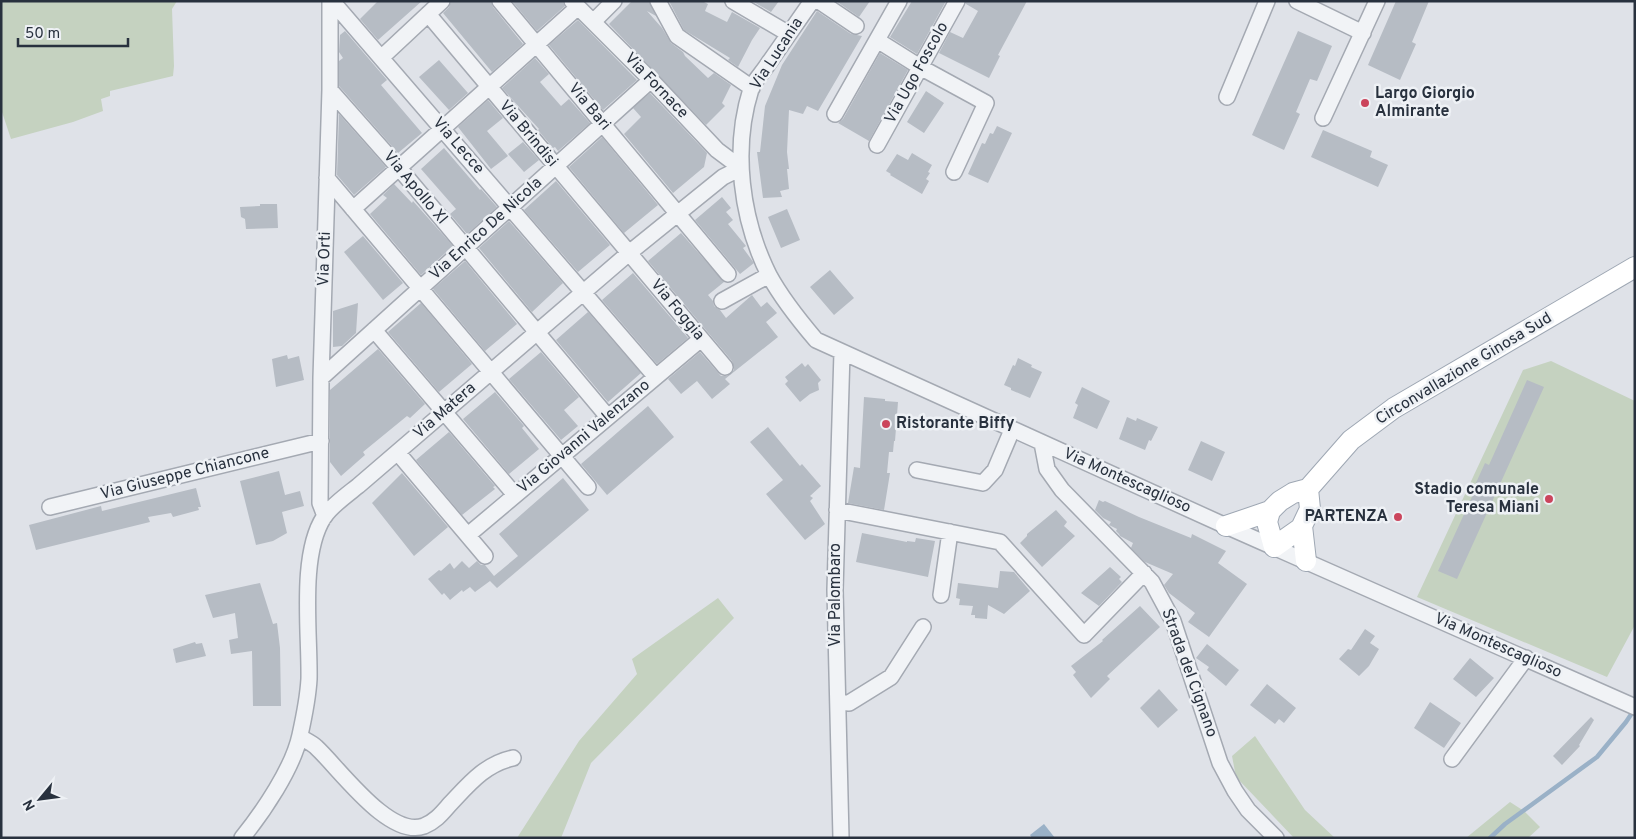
<svg xmlns="http://www.w3.org/2000/svg" width="1636" height="839" font-family="Overpass,sans-serif">
	<style>
		.green { fill: #c5d2c0 }
		.water { fill: #9ab1c7 }
		.lines { fill: none; stroke-linecap: round; stroke-linejoin: round }
		.stream { stroke: #9ab1c7; stroke-width: 4.5 }
		.building { fill: #b6bcc4 }
		.minor-casing { stroke: #a4a9b2; stroke-width: 18 }
		.major-casing { stroke: #9ea7b3; stroke-width: 22 }
		.minor { stroke: #f1f3f6; stroke-width: 15 }
		.major { stroke: #fff; stroke-width: 20 }
		.poi-dot { fill: #cb455c; stroke: #eef1f5; stroke-width: 2 }
		.labels { text-anchor: middle; dominant-baseline: central; stroke-width: 5; stroke-linejoin: round; paint-order: stroke }
		.street-label { font-size: 16px; fill: #28313e; stroke: #eef1f5 }
		.poi-label { font-size: 16px; font-weight: bold; fill: #28313e; stroke: #eef1f5; text-anchor: start }
	</style>
	<rect width="100%" height="100%" fill="#dfe2e8"/>
	<path class="green" d="M1,1H177L172,9L174,66L173,76L110,91V96L101,99L103,111L73,122L11,139L1,109Z
		M1551,361L1635,401V625L1607,677L1417,597L1523,370Z
		M718,598L734,618L591,763L561,838H517L579,741L637,674L632,659Z
		M1255,736L1305,810L1335,838H1294L1236,777L1232,756Z
		M1510,802L1524,811L1540,827L1528,838H1466Z"/>
	<path class="water" d="M1044,824L1055,838H1032L1030,835Z"/>
	<g class="lines">
		<path class="stream" d="M1490,838L1505,824L1597,757L1626,722L1634,710"/>
	</g>
	<path class="building" d="M378,1H422L378,40L360,19Z
		M451,1H491L493,7L523,44L492,72L443,13L449,7Z
		M512,1H562L565,6L537,31Z
		M629,1H649L656,16L647,11L662,28L671,43L683,52L685,56L708,78L714,73L731,85L722,103L725,106L706,125L609,24L631,2Z
		M669,1H702L708,4L705,11L727,22L732,12L760,28L752,40L738,67L728,60L730,58L684,30Z
		M752,1H779L771,12Z
		M836,1H870L859,17Z
		M912,1H946L917,54L890,37Z
		M966,1H1027L998,55L1000,56L989,78L939,53L950,32L963,38L978,11L966,4Z
		M1396,1H1429L1412,42L1416,44L1400,80L1368,65Z
		M817,11L851,34L862,36L818,111L807,106L803,114L789,110L787,152L789,169H787L789,189L780,191L782,197L763,198L757,152H760L765,106L782,65Z
		M578,20L637,80L603,110L549,45Z
		M345,31L387,80L381,85L422,133L398,153L339,86V61L343,58L339,52L340,35Z
		M1298,31L1332,46L1317,81L1310,79L1296,112L1300,114L1284,150L1252,135Z
		M880,53L908,70L869,141L838,123L843,119Z
		M535,58L549,74L540,82L561,106L569,99L590,123L558,151L555,147L553,148L538,130L539,129L502,88Z
		M439,60L468,93L449,110L419,77Z
		M926,91L944,103L924,133L907,122Z
		M650,93L707,153L704,167L673,193L624,134L641,117L633,108Z
		M488,100L503,118L487,131L508,156L491,169L458,127Z
		M339,114L386,167L354,195L337,175Z
		M997,126L1012,133L988,183L968,174L982,143L985,144L990,133L993,134Z
		M1323,130L1372,151L1370,157L1388,165L1378,187L1311,157Z
		M602,137L658,205L624,233L569,167Z
		M523,142L539,160L524,172L508,154Z
		M444,148L480,190L481,189L497,207L467,234L450,214L456,209L421,169Z
		M912,153L932,165L928,172L930,173L926,179L929,181L922,194L890,175L891,174L886,171L897,154L908,160Z
		M556,181L610,245L578,272L524,210Z
		M394,184L412,203L413,201L453,246L421,275L370,214L387,198L383,195Z
		M722,197L731,208L726,212L733,220L728,224L746,246L743,248L754,263L740,274L695,220Z
		M260,204H277L278,228L246,229L245,219L241,217L240,207L260,206Z
		M787,209L800,240L781,248L768,217Z
		M509,221L563,283L532,312L479,248Z
		M681,233L724,282L708,295L713,301L714,306L720,310L726,318L752,295L761,307L767,302L777,313L766,322L778,337L725,379L730,384L712,399L697,381L681,394L668,379L700,352L721,376H727L734,370L732,361L648,261Z
		M363,236L403,283L383,300L344,252Z
		M465,261L517,324L485,351L433,289Z
		M830,270L854,298L834,315L810,287Z
		M633,273L688,338L657,364L602,300Z
		M358,303L356,333L342,346L333,347V311Z
		M421,303L472,364L439,392L388,332Z
		M588,312L641,373L608,402L556,340Z
		M378,349L425,404L410,418L407,416L363,452L365,455L341,476L330,462V390Z
		M541,352L579,397L564,410L578,426L561,440L509,379Z
		M287,355L288,359L299,356L304,380L276,387L272,359Z
		M1018,358L1032,365L1031,367L1042,372L1030,398L1011,390V388L1004,385L1013,365L1015,366Z
		M802,363L805,367L808,364L821,380L818,383L819,390L810,394L800,402L785,384L788,381L785,377Z
		M1527,380L1544,387L1457,579L1438,571L1477,486L1475,485L1485,463L1489,465Z
		M1082,387L1110,401L1097,429L1073,418L1078,405L1075,403Z
		M495,392L524,426L522,428L539,449L509,474L463,419Z
		M864,397L885,399V401L898,402L895,441H894L893,452H889L887,473H890L884,510L848,503L854,467L860,468Z
		M648,406L674,437L607,495L581,464Z
		M1127,417L1136,421L1137,418L1158,427L1151,441L1149,440L1145,450L1119,439Z
		M768,427L800,466L802,464L821,486L810,496L813,498L810,501L825,524L805,540L766,494L783,480L750,442Z
		M449,432L495,486L493,487L495,489L462,515L416,460Z
		M1201,441L1225,452L1212,481L1188,470Z
		M279,471L285,495L300,491L304,506L282,512L287,533L273,541L256,545L240,481Z
		M402,473L448,527L414,556L372,503Z
		M563,478L589,510L497,588L490,581L475,592L470,587L463,592L462,590L450,600L444,593L442,595L428,579L439,570L441,571L450,563L454,569L462,561L469,568L477,561L481,565H485L494,576L518,556L499,534Z
		M196,488L201,507H198L199,510L173,517L171,513L148,517L150,522L36,550L29,525L101,506L102,511Z
		M1099,500L1103,502L1105,501L1139,517L1191,538L1192,534L1226,551L1218,563L1247,584L1209,637L1188,622L1195,613L1169,593L1164,585L1173,574L1145,562L1131,548L1133,543L1120,536L1119,534L1116,531L1117,529L1109,525L1111,522L1103,518L1095,510Z
		M1056,510L1067,522L1064,526L1075,536L1042,567L1020,543L1027,536V534Z
		M862,533L907,542V541L915,542L916,538L935,541L928,577L856,562Z
		M1110,567L1121,577L1119,579L1122,582L1099,606L1081,593Z
		M1000,571L1014,572L1030,591L1004,614L988,605L987,619L975,618V615H971L973,606L959,605L960,599L956,598L958,583L998,588Z
		M260,583L273,624L277,623L280,648L281,706H253L252,651L231,654L229,640L238,638L235,613L213,618L205,595Z
		M1140,606L1160,627L1107,676L1110,679L1091,698L1073,675L1076,672L1071,666L1103,641L1102,640Z
		M1365,629L1375,636L1370,643L1379,649L1369,666L1359,676L1339,659L1348,649L1351,650Z
		M195,642L196,644L202,643L206,656L176,663L173,649Z
		M1207,644L1239,670L1226,686L1207,670L1209,667L1196,658Z
		M1470,658L1494,678L1476,697L1453,679Z
		M1267,684L1296,708L1284,723L1279,719L1275,724L1250,705Z
		M1159,689L1178,710L1158,728L1140,708Z
		M1430,702L1461,723L1444,748L1414,728Z
		M1591,717L1594,720L1579,745L1580,746L1562,765L1553,756Z"/>
	<g class="lines">
		<g class="minor-casing">
			<path id="minor" d="M332,1L656,377
				M500,1L728,274
				M572,1L651,80L717,150L741,168
				M658,1L677,36L752,88
				M733,1L789,34
				M812,1C797,22 783,43 768,64C763,72 754,81 751,89C732,149 741,219 769,275C782,299 799,320 816,340L1226,526L1635,707
				M819,1L856,26
				M1297,1L1363,33
				M428,14L725,367
				M593,22L614,1
				M877,40L920,67L986,103L954,172
				M381,58L442,1
				M330,90L399,168L608,417
				M1227,97L1267,1
				M835,114L899,1
				M1323,118L1377,1
				M877,145L957,1
				M327,178L588,487
				M353,209L578,7
				M722,301L769,275
				M374,330L515,495
				M321,378L651,80
				M1042,443L1047,469L1062,490L1152,582L1173,621L1220,763L1235,791L1248,810L1276,838
				M398,453L485,556
				M917,470L983,483L995,470L1012,430
				M50,507L321,441
				M837,510L1000,542L1084,635L1144,573
				M325,516L320,503L321,378L330,90V1
				M468,535L701,339
				M941,595L950,532
				M838,702L849,703L891,677L923,627
				M300,737C305,740 312,743 316,747C339,768 389,839 424,826C436,821 442,813 450,804C469,784 485,764 513,758
				M1452,759L1526,658
				M242,838C263,812 293,768 300,735C304,717 308,697 309,679C310,634 299,555 324,517C331,506 348,494 358,486L629,253L723,177L741,168
				M841,838L835,590L842,352"/>
		</g>
		<g class="major-casing">
			<path id="major" d="M1270,511L1267,522L1274,547L1301,528L1310,509L1308,489
				M1226,526L1270,511L1280,501L1293,493L1308,489L1351,440L1394,408L1635,267
				M1302,526L1306,561"/>
		</g>
		<use href="#minor" class="minor"/>
		<use href="#major" class="major"/>
	</g>
	<g class="poi-dot">
		<circle cx="1365" cy="103" r="5"/>
		<circle cx="886" cy="424" r="5"/>
		<circle cx="1549" cy="499" r="5"/>
		<circle cx="1398" cy="517" r="5"/>
	</g>
	<g class="labels">
		<g class="street-label">
			<text transform="translate(777 54) rotate(-57)">Via Lucania</text>
			<text transform="translate(917 73) rotate(-61)">Via Ugo Foscolo</text>
			<text transform="translate(656 86) rotate(46)">Via Fornace</text>
			<text transform="translate(589 107) rotate(50)">Via Bari</text>
			<text transform="translate(528 134) rotate(50)">Via Brindisi</text>
			<text transform="translate(458 146) rotate(49)">Via Lecce</text>
			<text transform="translate(415 188) rotate(50)">Via Apollo XI</text>
			<text transform="translate(486 229) rotate(-42)">Via Enrico De Nicola</text>
			<text transform="translate(325 259) rotate(-88)">Via Orti</text>
			<text transform="translate(677 310) rotate(50)">Via Foggia</text>
			<text transform="translate(1464 369) rotate(-31)">Circonvallazione Ginosa Sud</text>
			<text transform="translate(445 411) rotate(-41)">Via Matera</text>
			<text transform="translate(584 437) rotate(-40)">Via Giovanni Valenzano</text>
			<text transform="translate(185 474) rotate(-14)">Via Giuseppe Chiancone</text>
			<text transform="translate(1127 481) rotate(24)">Via Montescaglioso</text>
			<text transform="translate(836 595) rotate(-90)">Via Palombaro</text>
			<text transform="translate(1498 646) rotate(24)">Via Montescaglioso</text>
			<text transform="translate(1189 673) rotate(70)">Strada del Cignano</text>
		</g>
		<g class="poi-label">
			<text x="1375" y="94">Largo Giorgio<tspan x="1375" dy="18">Almirante</tspan></text>
			<text x="896" y="424">Ristorante Biffy</text>
			<text x="1539" y="490" text-anchor="end">Stadio comunale<tspan x="1539" dy="18">Teresa Miani</tspan></text>
			<text x="1388" y="517" text-anchor="end">PARTENZA</text>
		</g>
	</g>
	<rect width="1636" height="839" fill="none" stroke="#28313e" stroke-width="5"/>
	<g transform="translate(40 799) rotate(241)" stroke="#eef1f5" stroke-width="4" paint-order="stroke">
	<path d="M0-4L9 19L0 12L-9 19Z" fill="#28313e"/>
	<text y="-8" font-size="14" font-weight="bold" text-anchor="middle" fill="#28313e">N</text>
	</g>
	<path d="M18 38v8h110v-8" fill="none" stroke="#28313e" stroke-width="2.5"/>
	<text x="25" y="38" font-size="15" fill="#28313e" stroke="#eef1f5" stroke-width="4" paint-order="stroke">50 m</text>
</svg>
